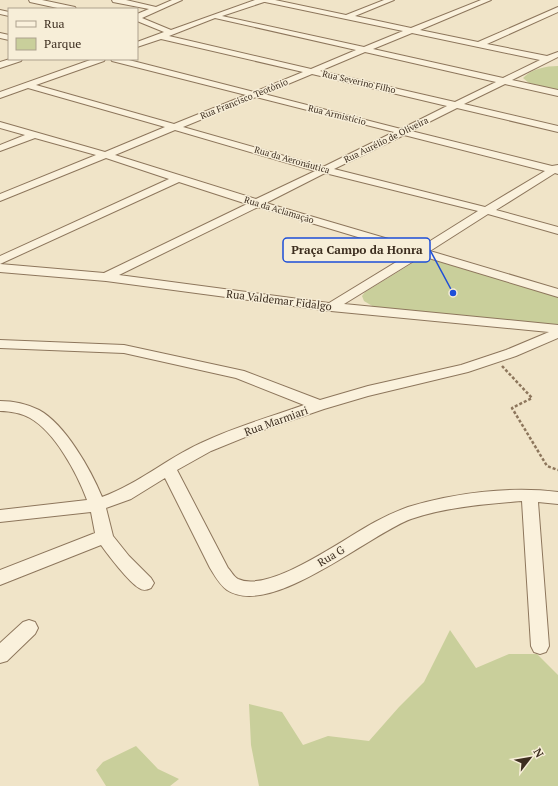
<svg xmlns="http://www.w3.org/2000/svg" width="558" height="786" font-family="'PT Serif',serif">
	<style>
		.green { fill: #c9cf9b }
		.lines { fill: none; stroke-linecap: round; stroke-linejoin: round }
		.minor-casing { stroke: #8d765c; stroke-width: 2 }
		.path { stroke: #8d765c; stroke-width: 2.5; stroke-dasharray: 3 2; stroke-linecap: butt }
		.minor { fill: #faf1dc; fill-rule: evenodd }
		.labels { text-anchor: middle; dominant-baseline: central; stroke-width: 3; stroke-linejoin: round; paint-order: stroke }
		.far-street-label { font-size: 9px; fill: #3d2e20; stroke: #f7eed8 }
		.street-label { font-size: 11px; fill: #3d2e20; stroke: #f7eed8 }
		.leader { fill: none; stroke: #1d4ed8; stroke-width: 1.5 }
		.callout-dot { fill: #1d4ed8; stroke: #f7eed8; stroke-width: 1.5 }
		.callout { fill: #f7eed8; stroke: #1d4ed8; stroke-width: 1.5 }
		.callout-label { font-size: 12px; text-anchor: middle; font-weight: bold; fill: #3d2e20 }
	</style>
	<rect width="100%" height="100%" fill="#f0e4c8"/>
	<path class="green" d="M558,66V90L529,83L523,78C531,69 546,66 558,66Z
		M423,260H433L558,297V325L374,307L364,301L362,296L365,292L416,261Z
		M450,630L476,668L509,654H537L558,675V786H259L251,745L249,704L282,712L303,745L328,736L369,741L399,707L424,682Z
		M136,746L158,769L179,779L170,786H106L96,770L103,762Z"/>
	<g class="lines">
		<g class="minor-casing">
			<path id="minor" d="M29,0H42L75,7L76,9H62L30,2Z
				M112,0H126L156,7L172,0H182L142,18L171,30L255,0H275L346,15L384,0H394L355,16L411,28L481,0H491L420,30L478,42L558,7V12L487,44L547,56L558,52V57L512,80L558,90V96L505,84L464,104L558,126V132L457,108L411,131L552,166L558,165V174L555,173L496,210L558,227V234L488,214L430,251L558,289V297L422,256L344,304L558,325V338L516,356L468,372L368,396L324,409L260,431L211,451L177,470L228,568C231,571 234,577 238,579C270,594 346,537 375,522C386,516 397,511 408,507C454,493 510,486 558,492V504L538,502L549,646L546,652L540,654L534,652L531,646L522,501C486,504 446,507 411,519C368,535 271,619 227,590C219,584 215,576 210,568L165,478L131,499L106,508L113,536L129,556L151,578L154,583L151,588C147,590 143,591 139,588C129,582 108,555 101,545L0,585V570L95,533L91,512L0,522V510L87,500C77,473 55,432 30,418C21,413 10,411 0,411V401C13,401 27,404 39,410C65,424 91,470 102,497C138,484 166,459 201,443C234,427 270,417 304,405L236,378L124,353L0,348V340L124,345L244,371L320,400L368,386L461,365L506,350L549,332L331,311L106,281L0,272V264L104,273L247,204L179,182L0,264V256L169,179L106,158L0,201V194L96,155L35,138L0,151V145L25,135L0,128V122L105,152L165,127L28,88L0,98V92L93,59H105L104,61L36,85L174,124L246,95L112,61L111,59H125L254,92L303,72L161,39L137,47V42L164,32L137,21V14L149,9L113,2ZM264,2H265L403,31L364,47L222,16ZM215,18L356,50L311,69L169,36ZM412,33L540,60L503,78L373,49ZM365,52L496,82L455,102L320,71ZM312,74L447,106L401,129L264,94ZM256,97L394,132L323,167L183,127ZM175,130L315,171L256,199L115,155ZM404,135L545,171L485,207L334,169ZM325,173L478,211L419,248L266,203ZM258,207L411,253L329,303L119,275Z
				M0,10L9,12V16L0,14Z
				M0,33L9,35V40L0,38Z
				M10,59H22L21,61L0,68V62Z
				M29,620L35,622L38,628L35,634L7,661L0,663V643L23,622Z"/>
		</g>
		<path class="path" d="M502,366L532,398L512,408L547,466L558,470"/>
		<use href="#minor" class="minor"/>
	</g>
	<g class="labels">
		<g class="far-street-label">
			<text transform="translate(359 82) rotate(13)">Rua Severino Filho</text>
			<text transform="translate(244 99) rotate(-22)">Rua Francisco Teotônio</text>
			<text transform="translate(337 115) rotate(14)">Rua Armistício</text>
			<text transform="translate(386 140) rotate(-26)">Rua Aurélio de Oliveira</text>
			<text transform="translate(292 160) rotate(16)">Rua da Aeronáutica</text>
			<text transform="translate(279 210) rotate(17)">Rua da Aclamação</text>
		</g>
		<g class="street-label">
			<text transform="translate(279 300) rotate(7)">Rua Valdemar Fidalgo</text>
			<text transform="translate(276 421) rotate(-20)">Rua Marmiari</text>
			<text transform="translate(331 556) rotate(-31)">Rua G</text>
		</g>
	</g>
	<path class="leader" d="M453 293L430 250"/>
	<circle class="callout-dot" cx="453" cy="293" r="4"/>
	<rect class="callout" x="283" y="238" width="147" height="24" rx="4"/>
	<g class="callout-label">
		<text x="357" y="254">Praça Campo da Honra</text>
	</g>
	<rect x="8" y="8" width="130" height="52" fill="#f7eed8" stroke="#ada18e"/>
	<rect x="16" y="21" width="20" height="6" fill="#faf1dc" stroke="#ada18e"/>
	<text x="44" y="28" font-size="12" fill="#3d2e20">Rua</text>
	<rect x="16" y="38" width="20" height="12" fill="#c9cf9b" stroke="#ada18e"/>
	<text x="44" y="48" font-size="12" fill="#3d2e20">Parque</text>
	<g transform="translate(530 758) rotate(59)" stroke="#f7eed8" stroke-width="3" paint-order="stroke">
	<path d="M0-3L7 15L0 10L-7 15Z" fill="#3d2e20"/>
	<text y="-6" font-size="11" font-weight="bold" text-anchor="middle" fill="#3d2e20">N</text>
	</g>
</svg>
